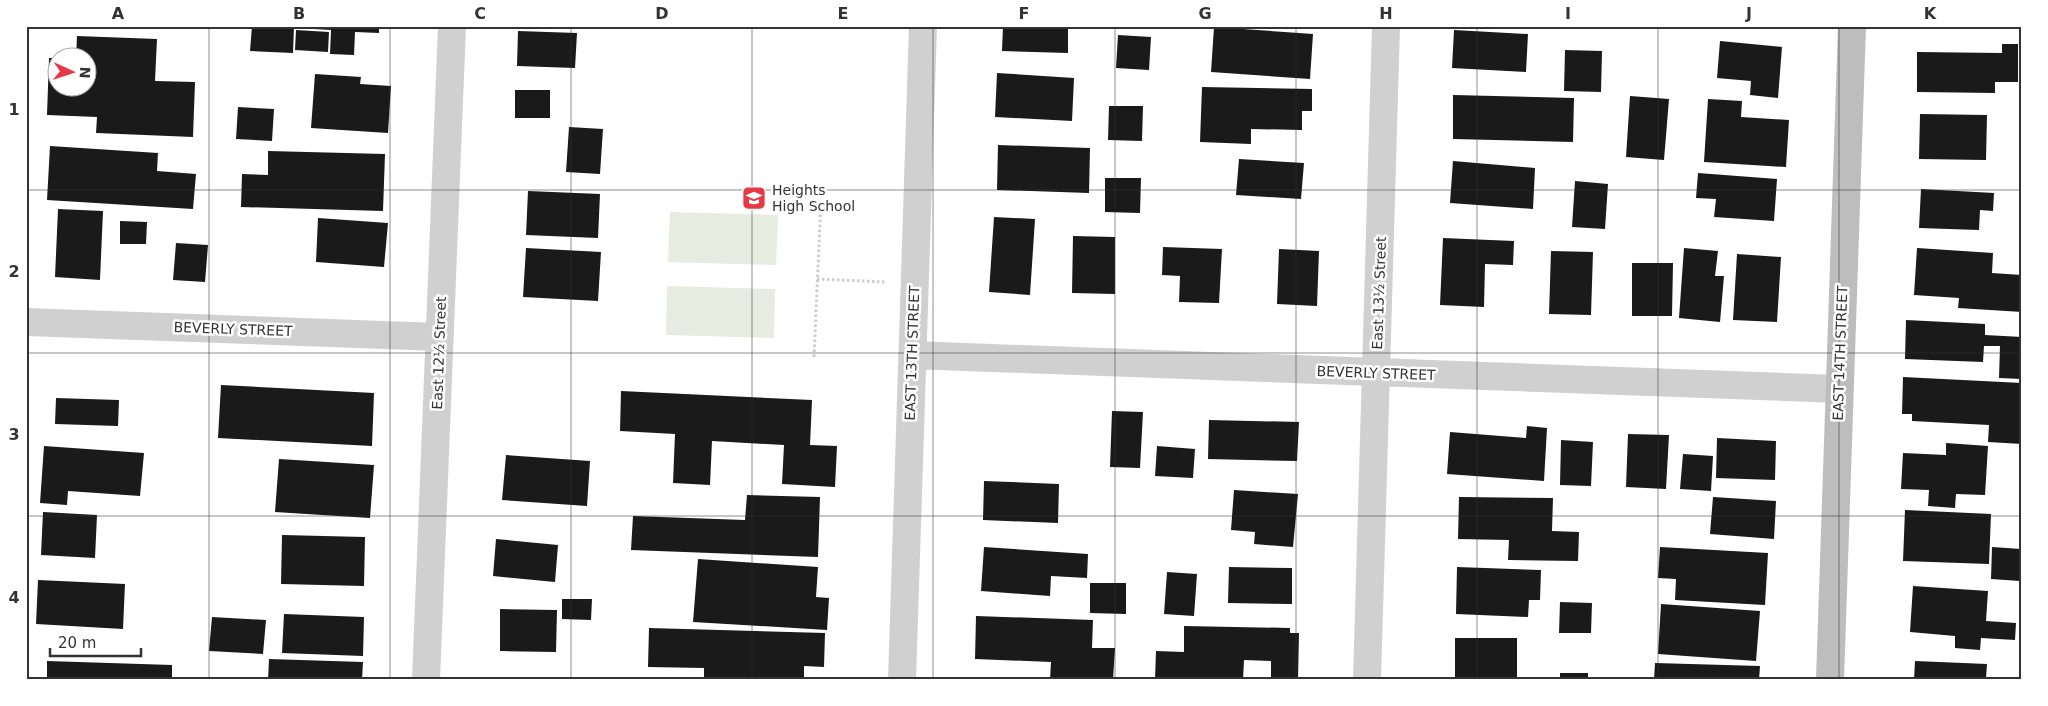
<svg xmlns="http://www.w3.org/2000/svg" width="2048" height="706" font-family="'DejaVu Sans',sans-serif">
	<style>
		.green { fill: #e6ecdf }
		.building { fill: #1a1a1a }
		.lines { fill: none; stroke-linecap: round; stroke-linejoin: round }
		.path { stroke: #cdcdcd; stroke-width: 3; stroke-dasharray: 2.5 2.5; stroke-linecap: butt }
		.street { stroke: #d0d0d0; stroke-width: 28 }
		.secondary { stroke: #bdbdbd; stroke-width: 28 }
		.grid { fill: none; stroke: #333; stroke-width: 1; stroke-opacity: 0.55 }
		.labels { text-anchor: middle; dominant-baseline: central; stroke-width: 5; stroke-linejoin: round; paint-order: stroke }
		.poi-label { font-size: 14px; fill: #333; stroke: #fff; text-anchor: start }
		.street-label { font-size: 14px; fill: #333; stroke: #fff }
		.neatline { fill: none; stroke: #333; stroke-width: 2 }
		.grid-label { font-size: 16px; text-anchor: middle; font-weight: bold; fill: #333 }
	</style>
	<rect width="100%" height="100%" fill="#fff"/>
	<path class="green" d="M670,212L778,215L776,265L668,262Z
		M667,286L775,289L774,338L666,335Z"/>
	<path class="building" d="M252,26H294L293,53L250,51Z
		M296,26H379V33L355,32L354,55L330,54L331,30L296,28Z
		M1003,26H1068V53L1002,51Z
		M1214,27L1313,34L1310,79L1211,72Z
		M296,30L329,32L328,52L295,50Z
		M1454,30L1528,34L1526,72L1452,68Z
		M518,31L577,33L575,68L517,66Z
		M1118,35L1151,37L1149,70L1116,68Z
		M77,36L157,39L155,81L195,82L193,137L96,133L97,117L47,115L49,58H58V88H88V58H76Z
		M1720,41L1782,47L1778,98L1750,95L1751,81L1717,78Z
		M2002,44H2018V82H1995V93L1917,92V52L2002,53Z
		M1565,50L1602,51L1601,92L1564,91Z
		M997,73L1074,78L1072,121L995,117Z
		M315,74L361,77L360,84L391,86L388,133L311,128Z
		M1202,87L1312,89V111H1302V130L1251,129V144L1200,142Z
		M515,90H550V118H515Z
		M1453,95L1574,98L1573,142L1453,139Z
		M1630,96L1669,99L1664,160L1626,157Z
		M1708,99L1742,101L1741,117L1789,120L1786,167L1704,162Z
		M1109,106H1143L1142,141L1108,140Z
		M238,107L274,109L272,141L236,139Z
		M1920,114L1987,115L1986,160L1919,159Z
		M569,127L603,129L600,174L566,172Z
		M998,145L1090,148L1089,193L997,190Z
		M50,146L158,153L157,171L196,174L193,209L47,200Z
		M268,151L385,154L383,211L241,207L242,174L268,175Z
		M1239,159L1304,163L1301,199L1236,195Z
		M1453,161L1535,168L1533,209L1450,203Z
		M1698,173L1777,179L1774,221L1714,217L1716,199L1696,198Z
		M1105,178H1141L1140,213L1105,212Z
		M1575,181L1608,184L1605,229L1572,227Z
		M1921,189L1994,193L1993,211L1980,210L1979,230L1919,228Z
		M528,191L600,194L598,238L526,235Z
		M58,209L103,211L100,280L55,277Z
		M994,217L1035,219L1030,295L989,292Z
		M318,218L388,223L384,267L316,262Z
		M120,221L147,222L146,244H120Z
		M1073,236L1115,237V294L1072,293Z
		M1443,238L1514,241L1513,265L1485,264L1484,307L1440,305Z
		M176,243L208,245L205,282L173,280Z
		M1163,247L1222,249L1219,303L1179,302L1180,276L1162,275Z
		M526,248L601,252L598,301L523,297Z
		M1684,248L1718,251L1715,276H1724L1720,322L1679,318Z
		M1917,248L1993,253L1992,273L2022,275V312L1958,308L1959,298L1914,295Z
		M1279,249L1319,251L1317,306L1277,304Z
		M1551,251L1593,252L1591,315L1549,314Z
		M1737,254L1781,257L1777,322L1733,320Z
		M1632,263H1673L1672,316H1632Z
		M1906,320L1985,324V335L2022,337V379L1999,378L2000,346H1984L1983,362L1905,359Z
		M1903,377L2022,383V444L1988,442L1989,425L1912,421V414H1902Z
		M221,385L374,393L372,446L218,438Z
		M621,391L812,400L810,445L837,446L835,487L782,484L784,445L712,441L710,485L673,483L675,434L620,431Z
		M56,398L119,400L118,426L55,424Z
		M1112,411L1143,412L1140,468L1110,467Z
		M1209,420L1299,422L1297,461L1208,459Z
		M1527,426L1547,428L1544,481L1447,474L1450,432L1526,438Z
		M1628,434L1669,435L1666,489L1626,487Z
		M1717,438L1776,441L1775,480L1716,478Z
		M1561,440L1593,442L1591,486L1560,485Z
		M1946,443L1988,446L1985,495L1956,494L1955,508L1928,506L1929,490L1901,489L1903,453L1946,455Z
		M44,446L144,453L140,496L68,491L67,505L40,503Z
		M1157,446L1195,449L1193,478L1155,476Z
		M1683,454L1713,456L1711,491L1680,489Z
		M506,455L590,461L587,506L502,500Z
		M279,459L374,465L370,518L275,512Z
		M984,481L1059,484L1058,523L983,520Z
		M1234,490L1298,494L1293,547L1254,544L1255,532L1231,530Z
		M747,495L820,497L818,557L631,550L633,516L745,520Z
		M1459,497L1553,498L1552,531L1579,532L1578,561L1508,560L1509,540L1458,539Z
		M1713,497L1776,501L1774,539L1710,534Z
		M1905,510L1991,514L1989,564L1903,561Z
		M43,512L97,515L95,558L41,555Z
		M282,535L365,537L364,586L281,584Z
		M496,539L558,545L555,582L493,576Z
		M984,547L1088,554L1087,578L1051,576L1050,596L981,591Z
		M1660,547L1768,553L1765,605L1675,600L1676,579L1658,578Z
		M1992,547L2021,549L2020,581L1991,579Z
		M698,559L818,567L816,597L829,598L827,630L693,622Z
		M1229,567L1292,568V604L1228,603Z
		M1457,567L1541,570L1540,600H1529L1528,617L1456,614Z
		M1167,572L1197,574L1194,616L1164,614Z
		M38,580L125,584L123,629L36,624Z
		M1090,583H1126V614L1090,613Z
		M1913,586L1988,591L1986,621L2016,623L2015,640L1981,638L1980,650L1955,648V636L1910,632Z
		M562,599H592L591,620L562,619Z
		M1560,602L1592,603L1591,633H1559Z
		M1661,604L1760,611L1756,661L1658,654Z
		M500,609L557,610L556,652L500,651Z
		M284,614L364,617L363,656L282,653Z
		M976,616L1093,620L1092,648H1115L1113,680H1050L1051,662L975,659Z
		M212,617L266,620L263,654L209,651Z
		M1184,626L1290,628V633H1299L1298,680H1271V661L1244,660L1243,680H1155L1156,651L1184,652Z
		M649,628L825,633L824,667L804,666V680H704V668L648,667Z
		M1455,638H1517V678H1455Z
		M269,659L363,662L362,680H268Z
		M47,661L172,665V680H47Z
		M1915,661L1987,664L1986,678H1995V680H1914Z
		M1655,663L1760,666L1759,680H1654Z
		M1560,673H1588V680H1560Z
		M498,677L559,678V680H498Z"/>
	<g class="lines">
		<path class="path" d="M817,279L886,282
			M814,357L821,201"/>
		<path class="street" d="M26,322L439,337
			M912,355L1839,389
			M426,680L452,26
			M902,680L923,26
			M1367,680L1386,26"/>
		<path class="secondary" d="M1830,680L1852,26"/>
	</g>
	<path class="grid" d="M209,26V680M390,26V680M571,26V680M752,26V680M933,26V680M1115,26V680M1296,26V680M1477,26V680M1658,26V680M1839,26V680M26,190H2022M26,353H2022M26,516H2022"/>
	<defs>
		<g id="school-square" transform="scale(1.25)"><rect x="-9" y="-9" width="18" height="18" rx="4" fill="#e63946" stroke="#fff"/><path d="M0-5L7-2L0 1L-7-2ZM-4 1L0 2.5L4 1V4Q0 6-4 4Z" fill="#fff"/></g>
	</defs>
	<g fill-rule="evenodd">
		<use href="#school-square" x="754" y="198"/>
	</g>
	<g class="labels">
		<g class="poi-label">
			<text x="772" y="190">Heights<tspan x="772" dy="16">High School</tspan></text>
		</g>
		<g class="street-label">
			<text transform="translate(1379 293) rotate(-88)">East 13½ Street</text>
			<text transform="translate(233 329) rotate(2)">BEVERLY STREET</text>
			<text transform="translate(439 353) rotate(-88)">East 12½ Street</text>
			<text transform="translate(912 353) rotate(-88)">EAST 13TH STREET</text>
			<text transform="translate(1840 353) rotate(-88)">EAST 14TH STREET</text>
			<text transform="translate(1376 373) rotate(2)">BEVERLY STREET</text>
		</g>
	</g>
	<rect width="2048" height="706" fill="none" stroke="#ffffff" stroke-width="55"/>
	<g transform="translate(72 72) rotate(93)"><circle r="24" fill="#ffffff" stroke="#adadad"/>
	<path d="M0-4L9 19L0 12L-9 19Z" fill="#e63946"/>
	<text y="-8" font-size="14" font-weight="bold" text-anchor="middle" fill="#333333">N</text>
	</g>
	<path d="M50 648v8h91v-8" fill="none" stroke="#333333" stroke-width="2.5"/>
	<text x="58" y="648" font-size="15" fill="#333333" stroke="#ffffff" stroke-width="4" paint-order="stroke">20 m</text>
	<rect x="28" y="28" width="1992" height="650" class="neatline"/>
	<g class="grid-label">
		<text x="118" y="19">A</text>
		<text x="299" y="19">B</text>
		<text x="480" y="19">C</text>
		<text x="662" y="19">D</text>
		<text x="843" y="19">E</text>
		<text x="1024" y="19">F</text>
		<text x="1205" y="19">G</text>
		<text x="1386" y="19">H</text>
		<text x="1568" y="19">I</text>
		<text x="1749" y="19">J</text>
		<text x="1930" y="19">K</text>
		<text x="14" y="115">1</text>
		<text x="14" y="277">2</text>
		<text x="14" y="440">3</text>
		<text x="14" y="603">4</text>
	</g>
</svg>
